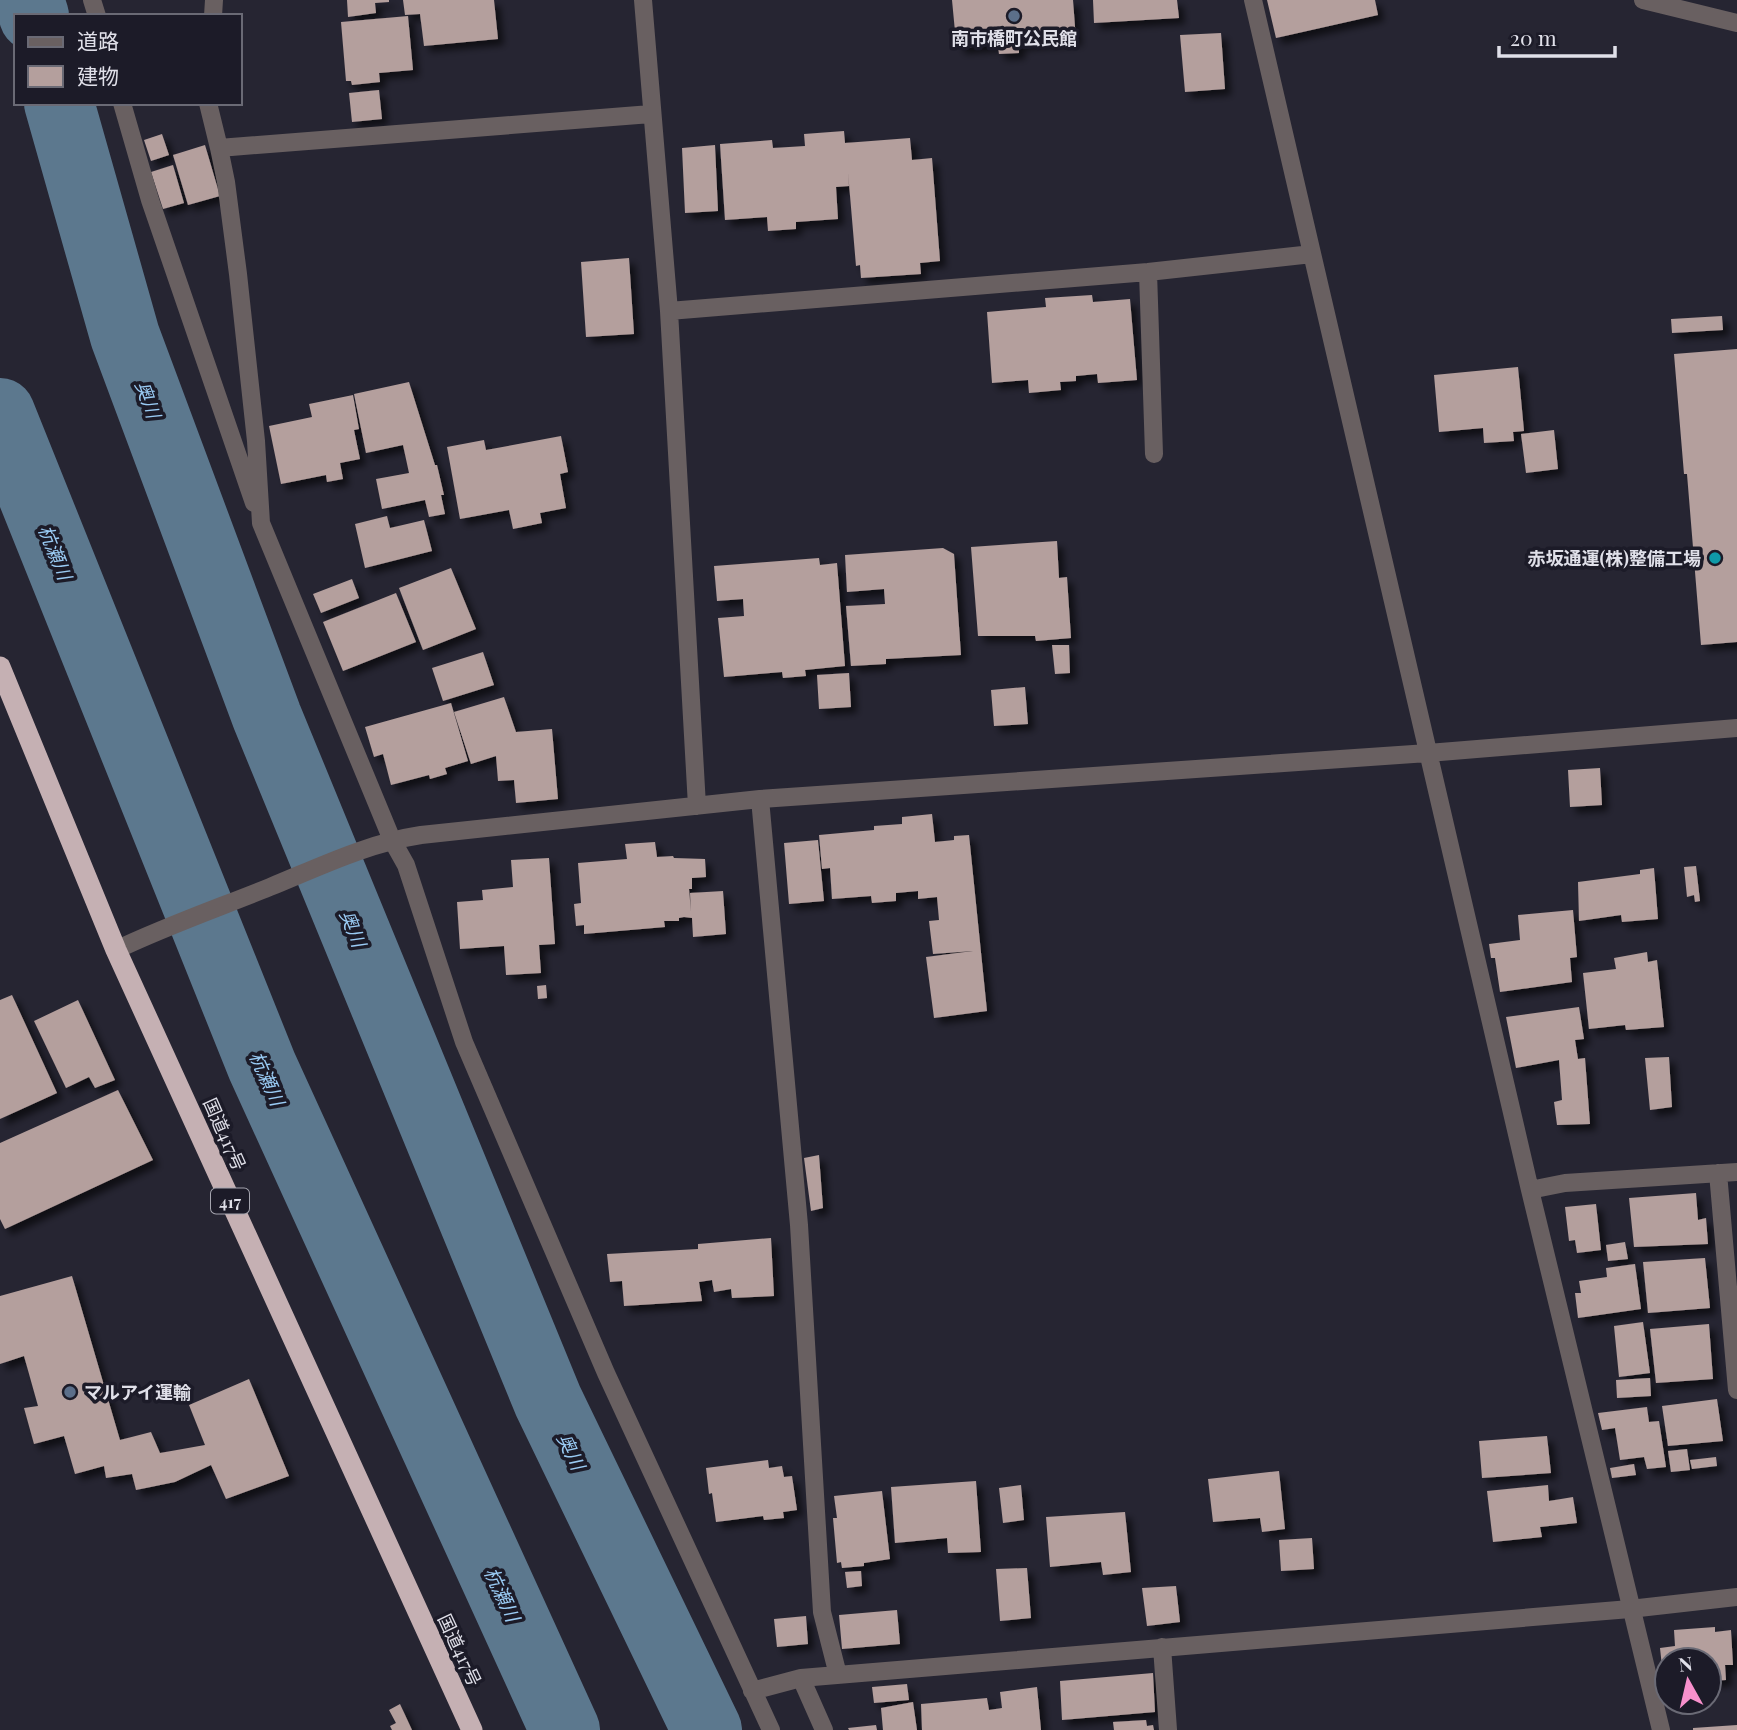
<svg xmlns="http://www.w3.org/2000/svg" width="1737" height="1730" font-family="'Playfair Display','Noto Sans JP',serif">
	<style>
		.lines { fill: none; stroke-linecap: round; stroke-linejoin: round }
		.river { stroke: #5c788e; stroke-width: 70 }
		.building { fill: #b49f9d; filter: url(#shadow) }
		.minor { stroke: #696061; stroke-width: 18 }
		.highway { stroke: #c5b0b3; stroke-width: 21 }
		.service-dot { fill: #5c6f8a; stroke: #1c1b28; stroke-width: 2.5 }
		.culture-dot { fill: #0f9aa8; stroke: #1c1b28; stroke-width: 2.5 }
		.labels { text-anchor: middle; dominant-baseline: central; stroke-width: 7; stroke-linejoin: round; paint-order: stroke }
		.shield { fill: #1c1b28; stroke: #a5a5af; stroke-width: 2 }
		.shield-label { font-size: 16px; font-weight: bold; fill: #e0e0e9 }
		.poi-label { font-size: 18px; font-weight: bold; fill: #e0e0e9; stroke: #1c1b28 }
		.street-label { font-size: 18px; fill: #e0e0e9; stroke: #1c1b28 }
		.water-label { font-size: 19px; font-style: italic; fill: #9acbf4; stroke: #1c1b28 }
	</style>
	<defs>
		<filter id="shadow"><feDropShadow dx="6" dy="6" stdDeviation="3.5" flood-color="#0009"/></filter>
	</defs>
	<rect width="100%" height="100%" fill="#262532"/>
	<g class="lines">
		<path class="river" d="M29,0L34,16
			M59,103L125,336L267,717L548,1401L707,1730
			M0,413L262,1066L565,1730"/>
	</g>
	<path class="building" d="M347,0H389V2L375,3L376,13L348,17Z
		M403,0H494L498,39L424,46L420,14L405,15Z
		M952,0H1073L1076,40L1019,44V53L999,54L998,45L959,48L958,42H956Z
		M1093,0H1177L1179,18L1094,23Z
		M1267,0H1375L1378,15L1276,38Z
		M408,16L413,70L379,73L380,82L352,85L351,81H346L341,22Z
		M1221,33L1225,89L1185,92L1180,35Z
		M379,90L382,119L352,122L349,93Z
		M844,131L845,143L910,138L912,160L932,158L940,261L920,263L921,274L861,278L860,265L856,266L848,172L849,186L836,187L838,219L796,222V229L768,231L767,217L725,220L720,144L772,140L773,148L805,146L804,134Z
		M162,134L169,155L151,161L144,140Z
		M205,145L220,196L188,205L173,155Z
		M715,145L718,211L685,213L682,148Z
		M173,165L184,203L163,209L151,172Z
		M629,258L634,334L586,337L581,262Z
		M1092,295L1093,302L1130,299L1137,380L1098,383L1097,374L1076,376V381L1060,382L1061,390L1029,393L1028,380L992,383L987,312L1046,307L1045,298Z
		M1722,316L1723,330L1672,333L1671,319Z
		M1737,349V642L1701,645L1687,474H1684L1674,354Z
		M1518,367L1524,431L1513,432L1514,441L1484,443L1483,428L1439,432L1434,375Z
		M409,382L435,465H437L444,495H441L445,514L429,517L425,500L382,509L376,479L409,473L403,445L366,453L354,394Z
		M353,395L359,429L354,430L360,459L340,463L343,479L327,482L326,475L281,484L269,426L312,417L309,404Z
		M1554,430L1558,469L1526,473L1521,434Z
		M561,436L568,472L560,474L566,508L540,513L542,523L513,529L509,510L460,519L447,447L484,440L486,450Z
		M387,516L390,528L424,520L432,551L365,568L355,524Z
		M1057,541L1059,578L1067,577L1071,638L1036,641L1035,636H978L971,547Z
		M943,548L954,554L961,655L886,659V664L851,666L846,606L885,604L884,589L847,592L845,555Z
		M819,558L820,565L837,563L845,666L805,670L806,676L783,678L782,672L724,677L718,618L744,616L743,599L717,601L714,566Z
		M451,568L476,629L423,650L399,588Z
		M352,579L359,598L321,613L313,594Z
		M396,593L416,642L343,671L323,622Z
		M1052,645H1069L1070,673L1055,674Z
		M483,652L494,685L443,701L432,668Z
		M849,673L851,707L819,709L817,675Z
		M1025,687L1028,724L994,726L991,690Z
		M504,697L516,732L552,729L558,799L516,803L514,780L498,781L496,756L471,764L454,712Z
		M451,703L468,761L445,768L447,774L430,779L429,775L391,785L383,754L374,757L365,727Z
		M1600,768L1602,805L1570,807L1568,770Z
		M932,814L935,842L954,840V836L969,835L987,1011L934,1018L926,957L973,951L933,954L929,921L939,920L937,897L918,899V891L896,893V901L872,903L871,896L832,899L830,868L822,869L819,835L874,830V826L902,824V817Z
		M818,840L824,901L789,904L784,843Z
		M655,842L657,857L673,856L674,858L705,859L706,877L692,878V889H689L691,912L690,893L723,891L726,934L693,937L692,918L684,917L679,918V921H664L665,927L584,934V925L576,926L574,904L581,903L578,863L627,859L625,844Z
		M549,858L555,944L539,945L541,973L506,975L504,946L460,949L457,902L483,900L482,890L513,887L511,860Z
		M1696,866L1700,901L1695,902L1694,895L1687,897L1684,867Z
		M1654,868L1658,919L1622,922L1621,915L1579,921L1578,882L1640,874V870Z
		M1573,910L1577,957L1570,958L1572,982L1500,992L1495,958H1491L1489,944L1520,940L1518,915Z
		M1647,952L1648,962L1657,960L1664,1027L1626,1030L1625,1025L1589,1029L1583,973L1616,969L1614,958Z
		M546,985L547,998L538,999L537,986Z
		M12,995L57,1093L0,1119V1000Z
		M78,1000L115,1080L95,1088L89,1077L66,1088L34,1021Z
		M1579,1007L1584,1039L1575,1040L1578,1059L1585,1058L1590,1124L1557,1125L1554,1102L1562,1100L1559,1060L1516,1068L1506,1017Z
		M1669,1057L1672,1107L1650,1110L1645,1058Z
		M118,1090L153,1160L5,1229L0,1219V1143Z
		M819,1155L823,1208L811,1211L804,1158Z
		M1696,1193L1698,1220L1706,1218L1708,1244L1634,1247L1629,1198Z
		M1596,1204L1601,1250L1577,1253L1575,1240L1569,1241L1565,1207Z
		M771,1238L774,1296L732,1298L731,1289L714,1292L712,1280L699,1282L702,1301L624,1306L622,1281L610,1282L607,1254L698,1249V1244Z
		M1625,1242L1628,1259L1608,1261L1606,1245Z
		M1705,1258L1710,1308L1648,1313L1643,1262Z
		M1635,1264L1641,1309L1578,1318L1575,1293H1581L1579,1281L1607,1277L1606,1268Z
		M72,1276L120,1440L151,1432L160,1453L205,1445L189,1405L249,1379L289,1476L226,1499L211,1465L175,1482L136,1490L132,1474L106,1478L104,1466L75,1474L64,1436L34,1444L24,1408L38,1406L24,1356L0,1364V1296Z
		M1643,1322L1650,1373L1619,1377L1614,1326Z
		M1709,1324L1713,1379L1656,1383L1650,1329Z
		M1650,1378L1651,1396L1617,1398L1616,1380Z
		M1717,1399L1723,1441L1668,1446L1662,1406Z
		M1647,1407L1649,1422L1659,1421L1666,1467L1647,1469L1644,1457L1620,1460L1615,1428L1602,1430L1598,1413Z
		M1547,1436L1551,1473L1482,1478L1479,1441Z
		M1687,1449L1690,1470L1671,1472L1668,1451Z
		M1716,1457L1717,1466L1692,1469L1690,1460Z
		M768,1460L769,1468L782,1466L784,1477L792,1476L797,1510L783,1512L784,1518L764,1520L763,1516L716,1522L712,1493L709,1494L706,1468Z
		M1634,1464L1636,1475L1612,1478L1610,1468Z
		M1279,1471L1285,1529L1262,1532L1260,1518L1213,1522L1208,1479Z
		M976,1481L981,1552L948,1553L947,1538L895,1543L891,1487Z
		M1021,1485L1024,1520L1003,1523L999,1488Z
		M1548,1485L1549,1501L1573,1497L1577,1523L1540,1527L1542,1537L1493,1542L1487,1491Z
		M882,1491L890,1559L864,1563V1566L842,1568L841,1562L837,1563L833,1518H837L834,1496Z
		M1125,1512L1131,1572L1103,1575L1101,1562L1050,1567L1046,1517Z
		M1312,1538L1314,1569L1281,1571L1279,1540Z
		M1027,1568L1031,1618L1000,1621L996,1569Z
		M861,1571L862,1586L847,1588L845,1572Z
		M1176,1586L1180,1622L1147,1626L1142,1588Z
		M897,1610L900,1644L842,1649L839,1615Z
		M806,1616L808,1644L777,1647L774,1619Z
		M1715,1627V1632L1731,1630L1733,1665H1725L1726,1680L1709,1681V1660H1667V1685H1664L1660,1648L1675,1646L1674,1630Z
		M1153,1673L1155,1712L1062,1720L1060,1681Z
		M907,1684L909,1700L874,1703L872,1687Z
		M1037,1687L1041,1730H922L921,1704L987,1698L989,1710L1002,1708L1000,1692Z
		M913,1702L917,1730H883L881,1708Z
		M400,1704L412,1730H392L390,1726L396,1723L389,1710Z
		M1146,1720L1147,1726L1153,1725L1154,1730H1114L1113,1722Z
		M876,1725L877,1730H849L848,1728Z
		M1737,1725V1730H1693V1728Z"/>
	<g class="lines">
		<path class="minor" d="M92,0L97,16
			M643,0L669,311L697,806
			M1253,0L1530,1190L1661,1730
			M1643,0L1737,23
			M213,16L214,0
			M122,103L150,200L254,503
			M208,103L219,148
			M651,114L219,148L226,182L238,274L256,441L261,523L392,840L406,865L464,1042L606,1373L771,1730
			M1148,272L1154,454
			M669,311L1148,272L1312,254
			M760,799L799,1225L822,1612L838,1675
			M116,950C166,926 218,908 270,887C319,867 368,843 421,835L760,799L1428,753L1737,728
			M1718,1173L1737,1390
			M1530,1190L1565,1183L1737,1172
			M1162,1647L1168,1730
			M801,1678L824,1730
			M752,1691L801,1678L1630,1609L1737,1597"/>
		<path class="highway" d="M0,667L116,950L472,1730"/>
	</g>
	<g class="service-dot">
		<circle cx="1014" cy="16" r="7"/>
		<circle cx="70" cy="1392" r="7"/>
	</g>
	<circle class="culture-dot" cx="1715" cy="558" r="7"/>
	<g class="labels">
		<rect class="shield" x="211" y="1188.5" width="38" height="25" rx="5"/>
		<g class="shield-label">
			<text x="230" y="1201">417</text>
		</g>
		<g class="poi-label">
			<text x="1014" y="38">南市橋町公民館</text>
			<text x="1701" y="558" text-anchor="end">赤坂通運(株)整備工場</text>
			<text x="84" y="1392" text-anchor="start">マルアイ運輸</text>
		</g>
		<g class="street-label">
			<text transform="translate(225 1134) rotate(66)">国道417号</text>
			<text transform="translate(460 1650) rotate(65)">国道417号</text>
		</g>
		<g class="water-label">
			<text transform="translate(149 399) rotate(70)">奥川</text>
			<text transform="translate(56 552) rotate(68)">杭瀬川</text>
			<text transform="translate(354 928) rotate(68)">奥川</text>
			<text transform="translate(268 1078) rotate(66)">杭瀬川</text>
			<text transform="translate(572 1451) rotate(64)">奥川</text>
			<text transform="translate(503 1594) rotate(65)">杭瀬川</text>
		</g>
	</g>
	<rect x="14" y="14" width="228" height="91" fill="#1c1b28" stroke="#6a6a75" stroke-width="2"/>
	<rect x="28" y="37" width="35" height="10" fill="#696061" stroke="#6a6a75" stroke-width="2"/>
	<text x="77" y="49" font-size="21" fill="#e0e0e9">道路</text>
	<rect x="28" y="66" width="35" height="21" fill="#b49f9d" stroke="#6a6a75" stroke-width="2"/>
	<text x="77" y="84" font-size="21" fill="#e0e0e9">建物</text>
	<g transform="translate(1688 1681) rotate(352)"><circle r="33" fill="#1c1b28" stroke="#6a6a75" stroke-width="2"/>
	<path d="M0-5L12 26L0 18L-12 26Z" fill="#f890cc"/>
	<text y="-10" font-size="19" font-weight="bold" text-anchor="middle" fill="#e0e0e9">N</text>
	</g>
	<path d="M1499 46v10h116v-10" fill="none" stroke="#e0e0e9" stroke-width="3.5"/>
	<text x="1510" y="46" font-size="21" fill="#e0e0e9" stroke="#1c1b28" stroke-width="5" paint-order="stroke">20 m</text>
</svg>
